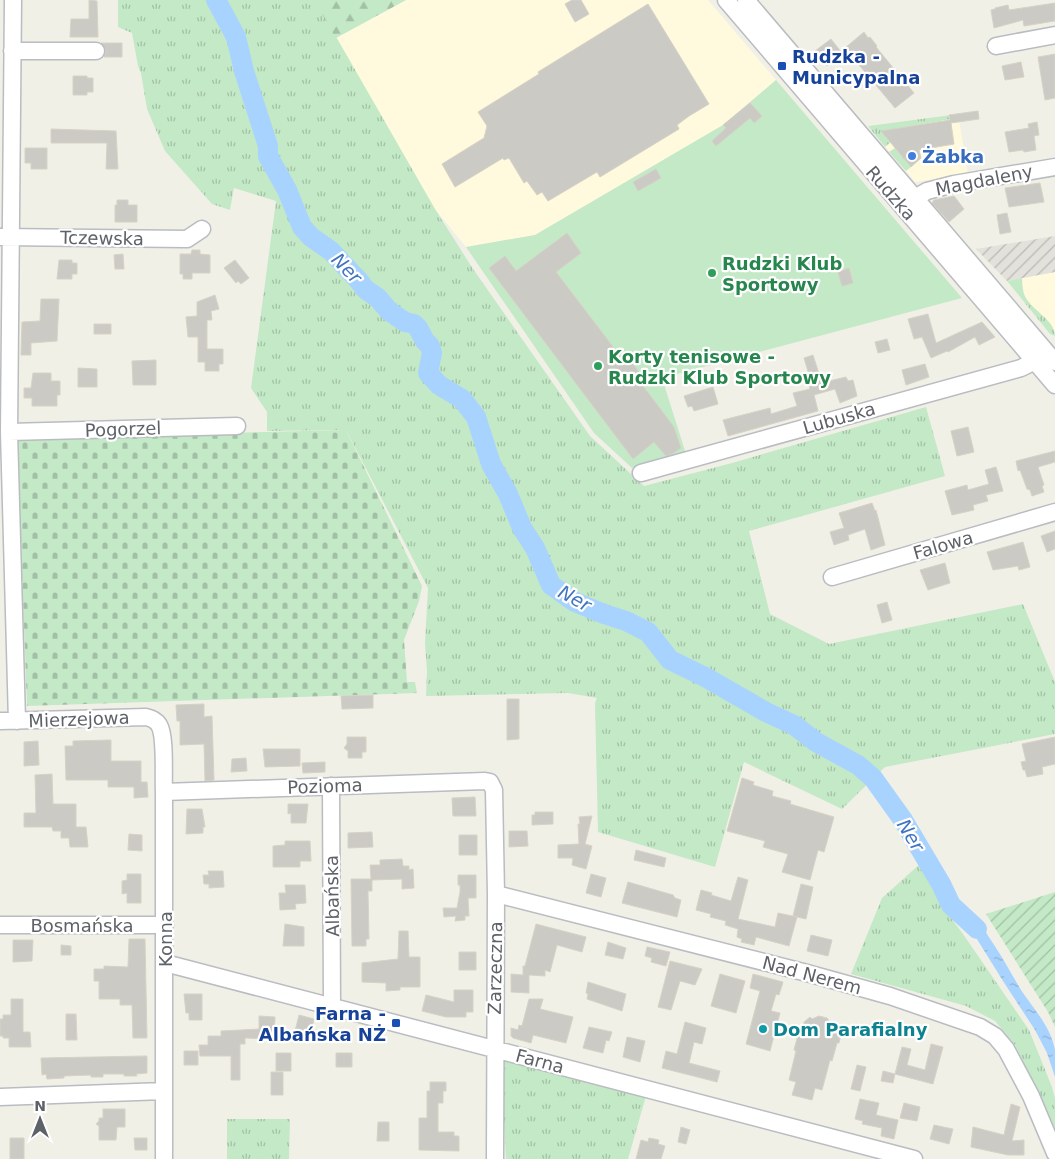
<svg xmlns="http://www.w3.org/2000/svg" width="1055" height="1159" font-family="'DejaVu Sans',sans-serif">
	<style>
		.commercial { fill: #fffade }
		.industrial { fill: url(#industrial-furrows) }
		.grass { fill: url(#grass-tufts) }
		.forest { fill: url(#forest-firs) }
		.cemetery { fill: url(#cemetery-stones) }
		.garden { fill: url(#garden-furrows) }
		.pitch { fill: #c3e9c6 }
		.water { fill: url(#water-ripples) }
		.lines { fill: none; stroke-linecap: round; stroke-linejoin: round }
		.river { stroke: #a9d3ff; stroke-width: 20 }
		.building { fill: #cccac4; stroke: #d6d2c5 }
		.minor-casing { stroke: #b9bcc1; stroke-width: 19 }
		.minor { stroke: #fff; stroke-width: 16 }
		.transit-dot { fill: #1a4fb4; stroke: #fff; stroke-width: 2 }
		.shop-dot { fill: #3f7fe0; stroke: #fff; stroke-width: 2 }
		.leisure-dot { fill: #2e9e5b; stroke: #fff; stroke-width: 2 }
		.culture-dot { fill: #0f9aa8; stroke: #fff; stroke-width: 2 }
		.labels { text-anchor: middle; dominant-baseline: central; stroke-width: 4.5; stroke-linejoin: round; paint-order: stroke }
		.transit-label { font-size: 18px; font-weight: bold; fill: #164399; stroke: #fff; text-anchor: start }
		.shop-label { font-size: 18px; font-weight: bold; fill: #366cbe; stroke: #fff; text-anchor: start }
		.street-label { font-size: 18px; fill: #5e6268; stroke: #fff }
		.leisure-label { font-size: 18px; font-weight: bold; fill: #27864d; stroke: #fff; text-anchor: start }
		.culture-label { font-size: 18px; font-weight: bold; fill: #0d838f; stroke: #fff; text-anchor: start }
		.water-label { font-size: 19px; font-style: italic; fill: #4175c1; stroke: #fff }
	</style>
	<defs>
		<pattern id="industrial-furrows" width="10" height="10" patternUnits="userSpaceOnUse" patternTransform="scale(1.25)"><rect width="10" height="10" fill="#e2e1db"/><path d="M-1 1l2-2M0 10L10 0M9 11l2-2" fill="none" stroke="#babab5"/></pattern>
		<pattern id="grass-tufts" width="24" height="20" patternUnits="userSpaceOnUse" patternTransform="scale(1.25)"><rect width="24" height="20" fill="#c3e9c6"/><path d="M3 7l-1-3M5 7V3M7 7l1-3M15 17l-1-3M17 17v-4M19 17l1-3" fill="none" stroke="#a2c0a5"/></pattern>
		<pattern id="forest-firs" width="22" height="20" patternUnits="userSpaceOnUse" patternTransform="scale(1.25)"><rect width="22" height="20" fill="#c3e9c6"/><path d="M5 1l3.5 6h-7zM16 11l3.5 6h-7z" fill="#a2c0a5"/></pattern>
		<pattern id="cemetery-stones" width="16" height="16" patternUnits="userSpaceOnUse" patternTransform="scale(1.25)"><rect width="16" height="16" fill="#c3e9c6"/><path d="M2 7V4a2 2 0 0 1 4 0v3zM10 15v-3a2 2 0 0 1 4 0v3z" fill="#a2c0a5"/></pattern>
		<pattern id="garden-furrows" width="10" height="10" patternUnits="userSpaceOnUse" patternTransform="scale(1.25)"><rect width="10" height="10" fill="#c3e9c6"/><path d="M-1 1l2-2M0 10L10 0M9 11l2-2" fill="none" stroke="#a2c0a5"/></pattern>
		<pattern id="water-ripples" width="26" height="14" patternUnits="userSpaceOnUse" patternTransform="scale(1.25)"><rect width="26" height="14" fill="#a9d3ff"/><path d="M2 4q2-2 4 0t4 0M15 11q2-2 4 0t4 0" fill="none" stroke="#8dafd2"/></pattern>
	</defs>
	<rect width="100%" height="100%" fill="#f1f0e7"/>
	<path class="commercial" d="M406,0H708L776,80L723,125L535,235L466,247L435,209L336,38Z
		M958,114L968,174L915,182L868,126Z
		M1055,272V336L1050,334L1007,281Z"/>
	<path class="industrial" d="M1055,236V272L1007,281L976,249Z"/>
	<path class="grass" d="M118,0H315L435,209L473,269L590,436L644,486L732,463L926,407L945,476L749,531L770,614L829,644L1023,604L1055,682V734L885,767L842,809L744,762L715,867L598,832L595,703L597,698L568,693L426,696L427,672L425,643L428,588L346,430L267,431V412L251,388L276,201L234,188L230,210L212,204L165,151L147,109L141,73L138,66L132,33L118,27Z
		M804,105L807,106L969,294L968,297Z
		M951,115V119L882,131L891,142L885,147L868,126Z
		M895,148L911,167L906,171L889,152Z
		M1022,278C1022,283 1023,290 1024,294C1030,310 1055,319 1055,336L1050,334L1007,281Z
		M921,863L945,910L963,934L1029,1030L1052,1087L1055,1099V1129L1015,1045L995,1021L966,1006L851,974L882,898Z
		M505,1061L646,1096L628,1159H506L501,1064Z
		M227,1119H290L289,1159H227Z"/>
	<path class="forest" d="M314,0H406L336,38Z"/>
	<path class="cemetery" d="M346,430L422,586L419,601L404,640L407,682H415L417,693L27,706L17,438Z"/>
	<path class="garden" d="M1055,892V1027L1048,1012L986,914Z"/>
	<path class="pitch" d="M776,80L962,298L662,378L686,454L632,468L594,433L466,247L535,235L723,125Z"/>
	<path class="water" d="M965,908C989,932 1004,961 1021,990C1033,1008 1051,1027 1055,1050C1055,1058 1055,1068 1055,1077L1047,1053L1035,1030L1003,981L970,928L957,912Z"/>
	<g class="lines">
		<path class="river" d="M216,0L236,37L244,71L268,146V156L287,190L302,227L311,237L331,251L360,282L365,289L378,298L389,311L405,322L414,324L418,328L425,341L430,346L432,353L428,373L439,385L462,399L476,417L491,464L508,494L522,528L535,548L551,585L575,602L604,614L626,621L648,632L670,660L705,677L766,712L794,725L816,742L858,765L873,778L903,820L941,884L951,905L977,929"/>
	</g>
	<path class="building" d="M89,0L97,1L98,37H70L71,19H89Z
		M572,0H581L589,14L575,22L565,4Z
		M1055,3V21L1024,26L1023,20L994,28L991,10L995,9V8L1008,5L1009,10Z
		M648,4L709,104L689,116L677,125L679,129L600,177L597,172L548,201L542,192L537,195L527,181L524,183L509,158L504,160L503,158L455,187L442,164L484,138L487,126L478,112L539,74L538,72Z
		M864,32L868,38L870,37L877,46L876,47L914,93L895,108L845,48Z
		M831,39L842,53L827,66L815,51Z
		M101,43H122V57H104L106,51Z
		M1055,54V98L1045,100L1038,57Z
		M1021,62L1024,77L1005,80L1002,66Z
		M73,76H87V78H93V92H87V95H73Z
		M750,103L762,116L754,123L750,118L716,146L712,141L726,128L723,125Z
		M978,111L979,119L951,123L954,144L919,150L921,158L911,167L881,131L950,120L949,115Z
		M1037,122L1039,135L1034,136L1036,150L1024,152L1023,150L1009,152L1005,132L1029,128L1028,124Z
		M51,129L116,131L118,169H106L107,143H51Z
		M25,148H47V169H31V163H25Z
		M656,169L661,178L638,191L633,182Z
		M1040,183L1044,202L1009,207L1005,188Z
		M954,196L964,209L949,222L932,203L934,200Z
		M117,200H128V205H137V222H115V205H117Z
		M1007,213L1011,232L1000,234L997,215Z
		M567,233L581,253L556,272L620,356L625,353L641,375L637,378L674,427L681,448L672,454L666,456L654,442L633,459L489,268L505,256L516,271Z
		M192,250H200V254L210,255V273H192V279H183V274H180V254H191Z
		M123,254L124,269H115L114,255Z
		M59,260H72V263H77V274H72V279H57Z
		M235,260L249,278L241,284L238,281L236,283L224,268Z
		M849,268L853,283L842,286L838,272Z
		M215,295L219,309L211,311L212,320H207V349H223V364H219V371H205V362H198V337H188L186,317L197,316V302Z
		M41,299H59L57,341L31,343V355H21L22,322L40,321Z
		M928,314L936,343L982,322L995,337L979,345L975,337L948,352L947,351L931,358L922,337L914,339L908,319Z
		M94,324H111V334H94Z
		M887,339L890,350L878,353L875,342Z
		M813,355L821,380L828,378L829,381L846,377L848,381L853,380L857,396L840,403L835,389L814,395L818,411L728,436L723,420L770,408L771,414L797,406L793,393L810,389L807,379L810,378L804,358Z
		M156,360V385H133L132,361Z
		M925,364L929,377L906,385L902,370Z
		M78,368L97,369V387H78Z
		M33,373H51V381H60V395H57V406H32V398H24V388H31Z
		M713,387L718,404L694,411L692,406L688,407L684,396Z
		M968,427L974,452L957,456L951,431Z
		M1055,451V462L1038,467L1044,485L1042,486L1044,492L1032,496L1030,490L1027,489L1020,470L1018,471L1016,461Z
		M996,467L1003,491L986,495L988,501L973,505L974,510L952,515L945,491L967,485L968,490L989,484L985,470Z
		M872,503L875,511L876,510L885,545L871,550L865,529L848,535L849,540L834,545L830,532L844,528L839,513Z
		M1055,531V549L1047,552L1041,536Z
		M1023,542L1030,567L1019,570L1018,566L993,570L987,552Z
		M945,563L950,583L928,590L920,570Z
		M887,602L892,620L882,623L877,605Z
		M373,695V708L342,709L341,696Z
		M507,699H519V739L507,740Z
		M204,704V717L212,716L214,780L205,781L204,744L180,745V721H177L176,705Z
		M347,737H366V752H362V758H348V751L344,748L347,744Z
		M1055,737V764L1042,767L1043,774L1027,777L1025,770H1023L1021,762L1026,761L1022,744Z
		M111,740V761H141V782H147L148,797L134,798V787H108V780H66L65,746H73V741Z
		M38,741L39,765L24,766V742Z
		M263,749H300V766L265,767Z
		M246,758L247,771L231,772L232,759Z
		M325,762V772L303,773L302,763Z
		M52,774L53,804H76V827H86L88,847H70L69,838H61V831H53L52,827H24V813H36L35,775Z
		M742,778L754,782L753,785L773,791L772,796L791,801L790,804L834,817L824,852L818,850L810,880L782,872L788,854L763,847L765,841L727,831Z
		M475,797L476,816H453L452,798Z
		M288,804H308L306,823H291V813L288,814Z
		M187,809H202L205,827H203V833L186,834Z
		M535,812H553V824L532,825V815H535Z
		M592,816L585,844L592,846L586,869L572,865L573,858H558V845L579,844L578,824H580L579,817Z
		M509,831H527L528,846L509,847Z
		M372,832L373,847L348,848V833Z
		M129,834L142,835V851L128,850Z
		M459,835H477V855H459Z
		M285,841H310L311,861H300V867H273V846L285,845Z
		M636,850L666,858L664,867L634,860Z
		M402,859L403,866H409V870L413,869L414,888L402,889V879L372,880V891H368L369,939H366V946H352L351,879H371L370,865H380V860Z
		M208,871H223L224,887L209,888V884H204L203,875H209Z
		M127,874H141V903H127V893L122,894V881L127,880Z
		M591,874L606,878L601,897L586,893Z
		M458,875H476V898H468L469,916H465V920L455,921L456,916L444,917L443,908H457L460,892V885H458Z
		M738,877L748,880L738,919L775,927L778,913L797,917L789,946L756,937L754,945L741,942L742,939L737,937L738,929L725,925L726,921L710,917L711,914L696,910L701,890L712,893L711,895L731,901Z
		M628,882L673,895L675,898L681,900L677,917L622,903Z
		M801,884L813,887L806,919L793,916Z
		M285,885H305L306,903L295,904L296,909L280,910L279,893H286Z
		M285,924L304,927V946H283Z
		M536,924L586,937L582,952L557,945L550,972L545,970V976L529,975V993L511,992V974L523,975V966H525Z
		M399,931H408L409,957H420V987H400V990L386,991V983L362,982V963L398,959Z
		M811,935L832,940L828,956L807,951Z
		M129,939H145L147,1038H133L132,1005H120V999H99V981H94V969H104V966L128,967Z
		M13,940H33L32,961L13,962Z
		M608,942L626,948L623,959L605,955Z
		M61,945L71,946V955H61Z
		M647,947L670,952L666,966L651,962L652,958L645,956Z
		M459,952H476V970H459Z
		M670,961L702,969L695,985L680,981L671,1010L658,1007Z
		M720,974L745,981L736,1013L711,1006Z
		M753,974L783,982L779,995L776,994L771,1011L780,1013L770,1051L746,1044L760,991L750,988Z
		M588,982L626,994L622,1011L587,999L588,994L586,993Z
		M454,990H473V1012H466V1017H446L422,1011L426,995L454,1002Z
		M184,994H202V1020H189V1013H186Z
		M11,999H23V1032H30L31,1047H9V1038H3V1036H0V1019H3V1015H11Z
		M529,999H543L540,1009L573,1017L566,1043L533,1035L531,1043L513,1038L511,1036V1028L518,1030L519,1025L522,1026Z
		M66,1014H76L77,1040H66Z
		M299,1015L314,1019L310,1035L295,1031Z
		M259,1016L275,1017L274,1034H269V1039L245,1038V1044H240V1080H231V1056H200L199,1045H208V1036H221V1031L259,1029Z
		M819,1016L827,1018L833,1026L842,1030L839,1043H837L832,1061L830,1060L822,1090L815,1088L812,1100L792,1095L796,1082L789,1080L796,1051L794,1050L799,1031L802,1032L804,1022L810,1017L812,1019Z
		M685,1022L706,1028L702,1044L694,1042L689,1063L720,1071L717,1082L662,1068L666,1051L677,1054Z
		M589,1027L612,1032L609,1041L606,1040L603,1053L583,1048Z
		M627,1037L645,1041L640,1062L623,1057Z
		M931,1044L943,1047L933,1084L895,1074L902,1047L911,1049L907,1065L925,1070Z
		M184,1051H198V1065H184Z
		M276,1053H291V1071H276Z
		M336,1053H352V1067H336Z
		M147,1056V1073L136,1074L137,1076H124V1074H103V1077H91V1075L64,1076V1078L47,1079L46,1074L42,1075L41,1058Z
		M857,1065L866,1067L860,1091L851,1089Z
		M883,1071L895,1074L893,1083L881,1081Z
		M271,1072H283V1095H271Z
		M430,1082H446V1091H443V1103H438V1132H454V1136H459V1151L419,1150V1118H427V1091H430Z
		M860,1099L879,1103L876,1115L898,1120L894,1139L881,1136L882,1128L862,1124L863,1121L855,1119Z
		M904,1103L920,1107L917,1121L900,1118Z
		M1011,1104L1020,1107L1012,1141L1024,1140V1155H1008L971,1147L973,1127L1004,1135Z
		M103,1109H125V1127H117L116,1140H99V1126L96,1124L99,1121V1118H103Z
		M378,1122H389V1141H377Z
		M934,1125L953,1129L949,1144L930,1139Z
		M681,1127L690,1130L686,1144L678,1142Z
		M10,1138H24V1159H10Z
		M134,1138H147V1150H135Z
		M649,1138L659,1140L658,1144L665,1146L661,1159H636L641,1140L648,1142Z"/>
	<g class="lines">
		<g class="minor-casing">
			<path id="minor" d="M13,0L9,432L17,721
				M726,0L1055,385
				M746,0L1055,362
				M996,46L1055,35
				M12,51H96
				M915,198L927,191L954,184L1055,167
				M0,237L187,239L202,229
				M9,432L237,426
				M641,473L1021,368L1035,361
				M832,577L1055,512
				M0,721L146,717C151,718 156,720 159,725C166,736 163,777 164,792V1159
				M331,786L332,1006
				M164,792L485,781L490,782L494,790L496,894L495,1159
				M496,894L807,973L890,996L980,1027L995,1036L1006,1049L1031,1096L1055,1153
				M0,925H165
				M165,963L914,1159
				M0,1097L164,1091"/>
		</g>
		<use href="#minor" class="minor"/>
	</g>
	<g class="transit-dot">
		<rect x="777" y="61" width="10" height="10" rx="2.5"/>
		<rect x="391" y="1018" width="10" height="10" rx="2.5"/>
	</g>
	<circle class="shop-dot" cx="912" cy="156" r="5"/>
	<g class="leisure-dot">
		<circle cx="712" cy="273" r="5"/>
		<circle cx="598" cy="366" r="5"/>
	</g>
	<circle class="culture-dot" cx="763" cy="1029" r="5"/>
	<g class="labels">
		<g class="transit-label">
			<text x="792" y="56">Rudzka -<tspan x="792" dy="21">Municypalna</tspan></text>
			<text x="386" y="1013" text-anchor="end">Farna -<tspan x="386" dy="21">Albańska NŻ</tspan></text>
		</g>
		<g class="shop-label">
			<text x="922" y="156">Żabka</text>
		</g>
		<g class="street-label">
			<text transform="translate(984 180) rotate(-11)">Magdaleny</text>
			<text transform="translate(891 193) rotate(49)">Rudzka</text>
			<text transform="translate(102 238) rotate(1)">Tczewska</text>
			<text transform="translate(839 418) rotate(-16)">Lubuska</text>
			<text transform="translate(123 429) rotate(-2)">Pogorzel</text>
			<text transform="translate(943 545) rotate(-16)">Falowa</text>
			<text transform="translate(79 719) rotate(-2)">Mierzejowa</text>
			<text transform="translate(325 786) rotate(-2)">Pozioma</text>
			<text transform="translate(332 896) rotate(-91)">Albańska</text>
			<text x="82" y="925">Bosmańska</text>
			<text transform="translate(165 939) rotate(-90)">Konna</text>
			<text transform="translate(495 968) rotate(-89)">Zarzeczna</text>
			<text transform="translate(812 975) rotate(15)">Nad Nerem</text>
			<text transform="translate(540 1061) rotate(15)">Farna</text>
		</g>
		<g class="leisure-label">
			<text x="722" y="263">Rudzki Klub<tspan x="722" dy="21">Sportowy</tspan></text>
			<text x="608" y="356">Korty tenisowe -<tspan x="608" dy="21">Rudzki Klub Sportowy</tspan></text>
		</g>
		<g class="culture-label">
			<text x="773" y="1029">Dom Parafialny</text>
		</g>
		<g class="water-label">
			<text transform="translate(347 268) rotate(46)">Ner</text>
			<text transform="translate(575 598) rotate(29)">Ner</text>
			<text transform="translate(911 835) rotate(59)">Ner</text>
		</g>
	</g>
	<g transform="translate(40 1119)" stroke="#ffffff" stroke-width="4" paint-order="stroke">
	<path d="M0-4L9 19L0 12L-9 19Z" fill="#5e6268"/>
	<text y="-8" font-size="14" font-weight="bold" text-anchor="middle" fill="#5e6268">N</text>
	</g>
</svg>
